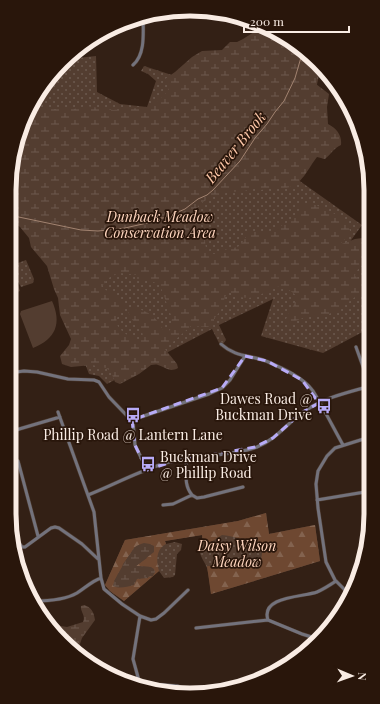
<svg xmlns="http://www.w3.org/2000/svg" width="380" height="704" font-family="'Playfair Display',serif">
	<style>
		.grass { fill: url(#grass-dots) }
		.forest { fill: url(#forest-firs); fill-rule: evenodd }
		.wetland { fill: url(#wetland-marsh); fill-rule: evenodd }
		.pitch { fill: #533d30 }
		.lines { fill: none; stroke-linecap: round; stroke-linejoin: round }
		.stream { stroke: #a28370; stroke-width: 1 }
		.minor-casing { stroke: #4f3d32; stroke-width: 4 }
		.minor { stroke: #73727c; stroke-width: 3 }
		.marked { fill: none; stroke: #b8abf7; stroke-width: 3; stroke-dasharray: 8 5; stroke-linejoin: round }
		.labels { text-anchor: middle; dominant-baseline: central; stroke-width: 3.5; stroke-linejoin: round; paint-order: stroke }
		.park-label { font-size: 14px; font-style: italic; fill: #ffd6bf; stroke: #29160b }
		.poi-label { font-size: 14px; fill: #f9ece4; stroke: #29160b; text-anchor: end }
		.water-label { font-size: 15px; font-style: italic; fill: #fcc6a7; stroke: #29160b }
		.rim { fill: none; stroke: #f9ece4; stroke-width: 5 }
	</style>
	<defs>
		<pattern id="grass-dots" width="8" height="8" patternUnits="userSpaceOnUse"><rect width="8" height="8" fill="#533d30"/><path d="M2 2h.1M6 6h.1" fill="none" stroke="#6c594e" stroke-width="1.8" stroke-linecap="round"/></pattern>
		<pattern id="forest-firs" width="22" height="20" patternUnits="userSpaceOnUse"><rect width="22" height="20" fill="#6e4831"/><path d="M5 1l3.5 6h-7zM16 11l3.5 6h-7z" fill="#83634f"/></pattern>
		<pattern id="wetland-marsh" width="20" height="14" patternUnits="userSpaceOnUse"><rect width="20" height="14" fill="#533d30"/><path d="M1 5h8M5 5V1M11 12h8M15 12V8" fill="none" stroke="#6c594e"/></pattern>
	</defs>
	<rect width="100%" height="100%" fill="#332015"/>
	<path class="grass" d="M280,33L320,70L316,89L287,172L362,225L349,243L370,240V328L323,353L261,336L273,299L219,325L226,340L221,347L212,329L107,384L99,376L89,374L72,330L24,193L9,178L33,100L68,59L96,56L97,92L120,104L147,107L156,81L148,74L141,71L144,66L283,111Z
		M26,260L34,279L33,283L21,287C16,279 14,271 18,263Z
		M266,513L269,534L315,525L320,561L211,594C210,585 209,576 207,568C205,561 194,551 203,542L202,535L165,541L166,544L175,542L182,544L181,550L177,554L175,575L173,577L164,578L159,571L124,601L110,591L105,585L125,540L238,521Z"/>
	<path class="forest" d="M266,513L269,534L315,525L320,561L211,594L207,566L237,568L257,564L261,561L262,553L266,546L262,542C249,543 235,536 222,535L211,542L203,543L202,535L165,541L166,544C156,549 156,561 159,571L124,601L110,591L105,585L125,540L238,521ZM135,547L147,558L136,566L151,567L148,578L114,581L121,571L123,564Z"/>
	<path class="wetland" d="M260,26L280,33L317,68L316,84L329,94L327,107L328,124C337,129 342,135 341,145C334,148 331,154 325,159L317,157C308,168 302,186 286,188C277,189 271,188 261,190L256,186C244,194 238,190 226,193C215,195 202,200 196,209C198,218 202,228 204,236C206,241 204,250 210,253C216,256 219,251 224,250C229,248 234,249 239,246C243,242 246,236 250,232L271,231L292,220L297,216L301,204L316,205L337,215L347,224L351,233L339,245L355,239L370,237V261C363,264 356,269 355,276L361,280L370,281V297H355L338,310L324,316H308L288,324L285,322C288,312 295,306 297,296C273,275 271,296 248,298C241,298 235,295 229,292L225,297L221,310L214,319V322L208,327L191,326L165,349L177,364L178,368C169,373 166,367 158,365C156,364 153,365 151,365L139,374L120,384L115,382L111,372L106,368L92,365L71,367L62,364L60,356L69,345L71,339L60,315L58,298L54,289L47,266L31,247L29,238L20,227L9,219V178L31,105L46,109H74L86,106L113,110L151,107L167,92L170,86L165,79L175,72L192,57L202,51L222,50L230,42H237L243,39L254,32ZM120,273L137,275V280L151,281L160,285L172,318L171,328L169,331H164C154,315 150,311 132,308L128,310C130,325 148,327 141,340C132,339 113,329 117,318C119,314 122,310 124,306L111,293L101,287L110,277Z
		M144,543L150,544L154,546V552L136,566L151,567L154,569L155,572L153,576L137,579L134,585C126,587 120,589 113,586C115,576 129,556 135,547C137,545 141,544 144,543Z
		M84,605C91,607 94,612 95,620L82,638L80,644L82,657L46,624L51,621L61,626L67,627L83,622C86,615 80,612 81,606Z"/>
	<path class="pitch" d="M17,282L20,291L13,294L10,284Z
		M52,301C62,323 56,339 33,348L20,314L21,311Z"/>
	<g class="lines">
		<path class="stream" d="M9,215L81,230L98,231L125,228L147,223L161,218H164L185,209L198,199L207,195L213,190L240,161L255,138L267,124L275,112L284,101L295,78L302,54"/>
		<g class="minor-casing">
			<path id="minor" d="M133,65C146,54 143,31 143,15
				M221,344C235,357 250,355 266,361C282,368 303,377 313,391C323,407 334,429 343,445
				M356,347L370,386
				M9,373L24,371L37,372L68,379L94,380L99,382L109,397L133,422L135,445L147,470
				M58,412L94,512L101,578L104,589L122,604L140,616L151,620L156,619L164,613L188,590
				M132,420L209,394L222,388L230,380L245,356
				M9,432L60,417
				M18,461L38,536
				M88,495C116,484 144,468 173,461C199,455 233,456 257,447C279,438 289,420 308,409C326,397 350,392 370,386
				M192,495L197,498L204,497L243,487
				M317,500L371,491
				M163,505L173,504L192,495C183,484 187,472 186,459
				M12,533L22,547H25L51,528L55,527L59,528L82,544L98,559
				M350,595L335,580L326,562L318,508L316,484L318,471L327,456L335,448L370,437
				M34,601C47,601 65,600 77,593C85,588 92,581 101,578
				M140,616L133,659L141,688
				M268,620C260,596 304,597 317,592C324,589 330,585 336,581
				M196,628L268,620L302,634L318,639
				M141,687L152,684L178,686L196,694"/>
		</g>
		<use href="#minor" class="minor"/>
	</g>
	<path class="marked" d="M245,356L267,361L302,380L319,403L301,413L273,438L255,447L171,462L147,470L135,445L132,420L222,388Z"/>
	<defs>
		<g id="bus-bare" transform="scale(1.2)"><path d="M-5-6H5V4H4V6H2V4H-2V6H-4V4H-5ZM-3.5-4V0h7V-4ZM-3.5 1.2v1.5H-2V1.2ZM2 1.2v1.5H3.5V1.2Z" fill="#b8abf7" stroke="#29160b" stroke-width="2.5" paint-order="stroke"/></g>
	</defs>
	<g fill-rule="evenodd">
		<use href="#bus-bare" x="324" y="406"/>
		<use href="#bus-bare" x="133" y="415"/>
		<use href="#bus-bare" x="148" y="464"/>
	</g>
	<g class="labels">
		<g class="park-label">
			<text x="160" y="216">Dunback Meadow<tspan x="160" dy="16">Conservation Area</tspan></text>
			<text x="237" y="545">Daisy Wilson<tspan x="237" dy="16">Meadow</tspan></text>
		</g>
		<g class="poi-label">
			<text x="312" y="398">Dawes Road @<tspan x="312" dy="16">Buckman Drive</tspan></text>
			<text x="133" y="434" text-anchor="middle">Phillip Road @ Lantern Lane</text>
			<text x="160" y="456" text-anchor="start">Buckman Drive<tspan x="160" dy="16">@ Phillip Road</tspan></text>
		</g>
		<g class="water-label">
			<text transform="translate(235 147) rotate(-51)">Beaver Brook</text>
		</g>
	</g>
	<path d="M0 0H380V704H0ZM190 16H190A174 174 0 0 1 364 190V514A174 174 0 0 1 190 688H190A174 174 0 0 1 16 514V190A174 174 0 0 1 190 16Z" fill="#29160b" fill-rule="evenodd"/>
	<path class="rim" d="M190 16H190A174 174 0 0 1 364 190V514A174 174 0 0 1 190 688H190A174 174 0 0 1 16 514V190A174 174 0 0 1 190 16Z"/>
	<g transform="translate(352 676) rotate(92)" stroke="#29160b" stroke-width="3" paint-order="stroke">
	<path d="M0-3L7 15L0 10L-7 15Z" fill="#f9ece4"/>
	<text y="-6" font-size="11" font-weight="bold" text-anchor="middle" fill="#f9ece4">N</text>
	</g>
	<path d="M244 26v6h105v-6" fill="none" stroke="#f9ece4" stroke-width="2"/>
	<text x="250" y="26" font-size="12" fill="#f9ece4" stroke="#29160b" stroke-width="3" paint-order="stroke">200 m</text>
</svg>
